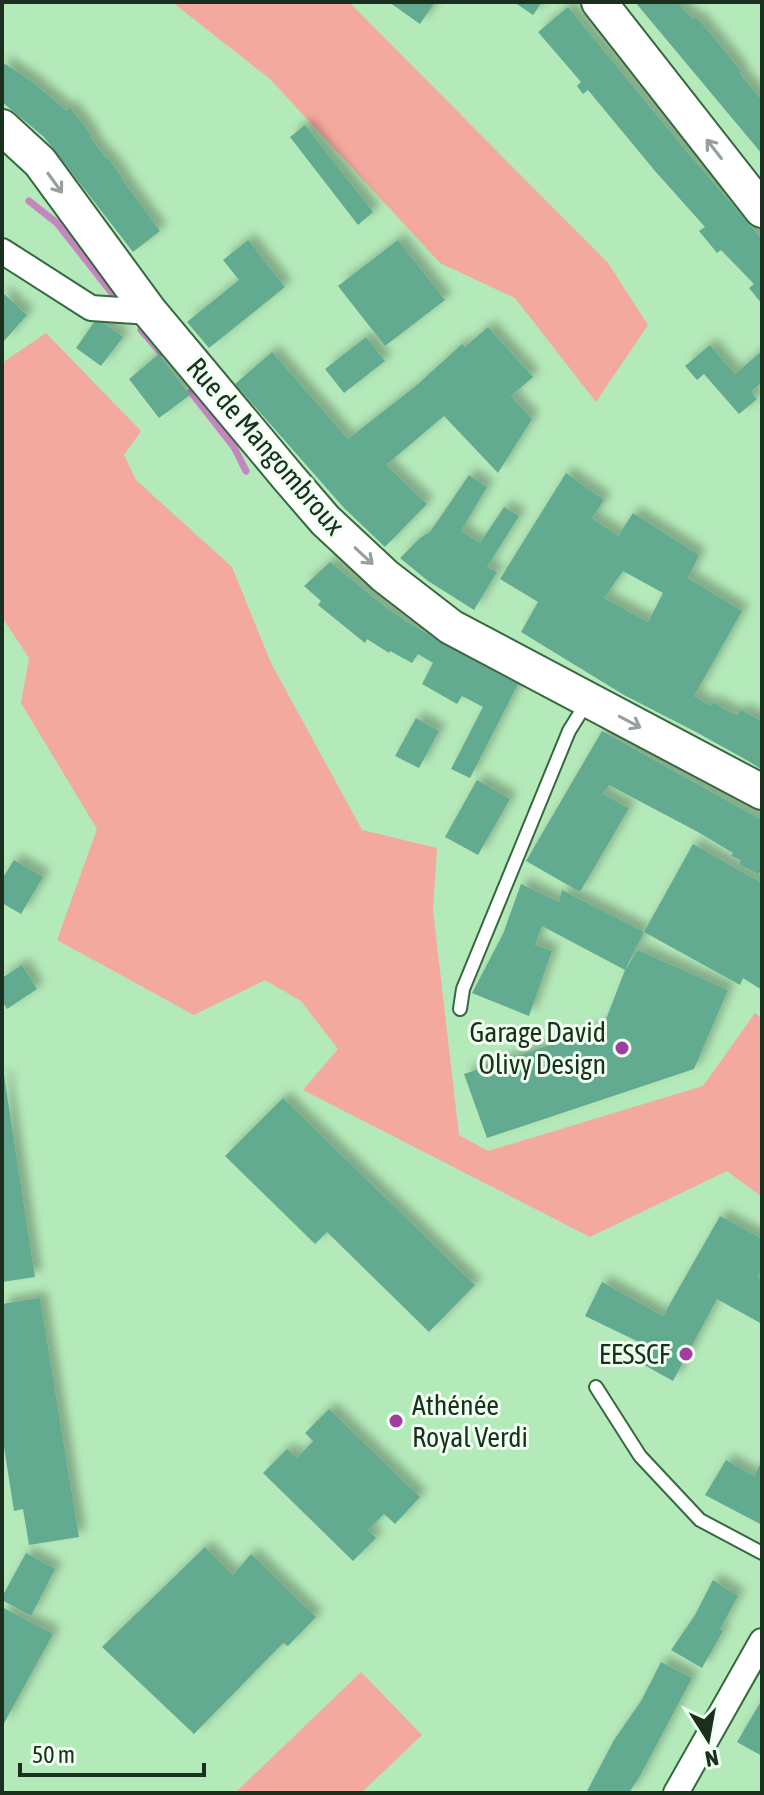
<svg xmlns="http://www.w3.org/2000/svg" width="764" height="1795" font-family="'Asap Condensed',sans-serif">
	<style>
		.green { fill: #f4a99f }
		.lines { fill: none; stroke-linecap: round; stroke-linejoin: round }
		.stream { stroke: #c386c1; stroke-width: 7 }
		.building { fill: #62ab90; fill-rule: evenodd; filter: url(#shadow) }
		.lane-casing { stroke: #37683f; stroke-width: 16 }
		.street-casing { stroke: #37683f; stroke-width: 28 }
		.secondary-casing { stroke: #37683f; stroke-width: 38 }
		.lane { stroke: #fff; stroke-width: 12 }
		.street { stroke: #fff; stroke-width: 24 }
		.secondary { stroke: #fff; stroke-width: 34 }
		.oneway { stroke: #98a199 }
		.poi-dot { fill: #a13ca1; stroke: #effff0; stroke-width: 3 }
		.labels { text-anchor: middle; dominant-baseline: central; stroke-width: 6; stroke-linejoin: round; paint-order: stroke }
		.street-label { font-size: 28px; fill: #1a2f1d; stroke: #effff0 }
		.poi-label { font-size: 28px; fill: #1a2f1d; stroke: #effff0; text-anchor: end }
	</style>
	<defs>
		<filter id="shadow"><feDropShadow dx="7" dy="-7" stdDeviation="4" flood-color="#0004"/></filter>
	</defs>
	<rect width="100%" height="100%" fill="#b4e9b9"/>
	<path class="green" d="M172,2H349L608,263L648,325L596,402L515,298L440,263L270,79Z
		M46,333L141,431L124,455L136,480L232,567L271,663L362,830L437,848L433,910L459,1135L488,1151L703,1086L755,1013L762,1019V1197L727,1171L590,1237L303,1090L338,1049L301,1001L265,980L194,1015L57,940L97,829L21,703L29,658L2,617V363Z
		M361,1672L422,1735L361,1793H235Z"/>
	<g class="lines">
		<path class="stream" d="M29,201L57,223L119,302
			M141,330L161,353
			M191,392L234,447L246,471"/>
	</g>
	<path class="building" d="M389,2H435L420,24Z
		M514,2H542L533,15Z
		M635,2H681L679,4L693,19L696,17L711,34L741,71L740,74L762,100V154Z
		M568,7L683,147L762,239V304L749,288L754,284L721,250L717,253L699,231L705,227L655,171L588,90L583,94L577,86L581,82L538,32Z
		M2,62L30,80L67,111L70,107L92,136L90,137L105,157L106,156L122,177L121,178L160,231L133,252L44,137L2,102Z
		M305,125L373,212L358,225L290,137Z
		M248,240L285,287L209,348L187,322L239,280L223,260Z
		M398,240L445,300L385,346L338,286Z
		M2,292L27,315L4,341L2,338Z
		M97,318L123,337L101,366L76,348Z
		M488,327L533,377L511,396L532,419L498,473L444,416L386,465L427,504L385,547L344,508L235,384L272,352L348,439L417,385L462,344L465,347Z
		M366,337L385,361L344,393L325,369Z
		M710,345L735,374L762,351V382L751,392L757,399L739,414L704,374L697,380L685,366Z
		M159,354L190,395L159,418L129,379Z
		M566,473L604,500L592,518L618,536L633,513L699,555L688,578L742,611L694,696L711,706L713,702L724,709L737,715L741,710L762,721V770L750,762L696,732L624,695L521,632L538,602L500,579ZM623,571L663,593L648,622L604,598Z
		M469,475L487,487L461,531L480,543L504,507L519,516L487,567L497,572L474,610L428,581L400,558L420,538L430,532Z
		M330,562L387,608L407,622L479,663L518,684L470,778L451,769L483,707L462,696L457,704L422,684L433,663L418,654L412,663L390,651L389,653L367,639L365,643L318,605L321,601L304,586Z
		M416,718L439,731L419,768L395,756Z
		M602,731L762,820V870L758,874L740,865V860L731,856L733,853L698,832L609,785L603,794L629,808L580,892L526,861Z
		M477,780L510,799L478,855L445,837Z
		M693,844L762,883V990L743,978L740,985L644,932Z
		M14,860L43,877L21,914L2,903V879Z
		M521,884L559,902L562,890L644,932L625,970L638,950L728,990L694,1069L487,1138L464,1074L603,1027L625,970L542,926L535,945L552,951L529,1016L472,993L503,934Z
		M22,965L37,989L7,1009L2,1001V978Z
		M4,1075L35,1277L2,1282V1076Z
		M283,1098L475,1285L429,1332L327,1232L315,1244L225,1156Z
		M720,1216L762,1239V1269L757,1277L762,1280V1324L717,1299L673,1381L637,1361L647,1346L585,1316L602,1282L663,1316Z
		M40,1298L79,1537L29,1545L23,1509L14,1511L2,1434V1304Z
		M329,1409L420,1497L395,1524L384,1514L368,1530L376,1538L353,1561L263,1473L287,1449L297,1458L313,1441L305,1433Z
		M726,1460L754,1476L762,1461V1525L705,1495Z
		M205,1547L233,1575L251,1554L316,1617L288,1646L283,1643L194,1734L102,1647Z
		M26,1553L55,1569L31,1616L2,1600V1597Z
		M713,1580L738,1596L720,1629L723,1631L702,1668L671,1650L695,1615Z
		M2,1607L53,1634L2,1727Z
		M661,1662L692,1678L640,1776L629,1793H586L614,1740L641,1701Z
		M760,1703H762V1756L737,1742Z"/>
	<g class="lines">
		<g class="lane-casing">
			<path id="lane" d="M460,1009L463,989L569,731L587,702
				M596,1387L640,1456L700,1520L762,1553"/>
		</g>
		<g class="street-casing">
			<path id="street" d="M2,251L91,308L150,312
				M676,1793L762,1641"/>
		</g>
		<g class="secondary-casing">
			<path id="secondary" d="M599,2L762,210
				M2,127L40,162L150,312L288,477L325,520L385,576L451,627L762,792"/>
		</g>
		<use href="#lane" class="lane"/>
		<use href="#street" class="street"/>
		<use href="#secondary" class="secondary"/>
	</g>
	<defs><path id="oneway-shaft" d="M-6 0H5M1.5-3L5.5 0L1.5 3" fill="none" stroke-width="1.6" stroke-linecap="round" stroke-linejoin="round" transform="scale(2)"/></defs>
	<g class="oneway">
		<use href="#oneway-shaft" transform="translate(714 149) rotate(-128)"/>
		<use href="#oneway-shaft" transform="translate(55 183) rotate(54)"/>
		<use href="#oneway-shaft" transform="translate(364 556) rotate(43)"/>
		<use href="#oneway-shaft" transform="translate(630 722) rotate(28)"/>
	</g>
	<g class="poi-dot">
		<circle cx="622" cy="1048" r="8"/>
		<circle cx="686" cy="1354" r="8"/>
		<circle cx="396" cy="1421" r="8"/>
	</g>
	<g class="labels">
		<g class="street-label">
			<text transform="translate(266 446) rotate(49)">Rue de Mangombroux</text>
		</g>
		<g class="poi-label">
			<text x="606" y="1032">Garage David<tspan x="606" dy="32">Olivy Design</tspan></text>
			<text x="670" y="1354">EESSCF</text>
			<text x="412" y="1405" text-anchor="start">Athénée<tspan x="412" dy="32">Royal Verdi</tspan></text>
		</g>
	</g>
	<rect width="764" height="1795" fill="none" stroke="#1a2f1d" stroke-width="8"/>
	<g transform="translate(708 1739) rotate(169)" stroke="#effff0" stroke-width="6" paint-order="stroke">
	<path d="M0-6L14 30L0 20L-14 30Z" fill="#1a2f1d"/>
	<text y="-12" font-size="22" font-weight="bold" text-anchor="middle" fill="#1a2f1d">N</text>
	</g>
	<path d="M20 1763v12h184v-12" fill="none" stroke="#1a2f1d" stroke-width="4"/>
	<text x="32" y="1763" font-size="24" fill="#1a2f1d" stroke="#effff0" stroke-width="6" paint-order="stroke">50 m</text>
</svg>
